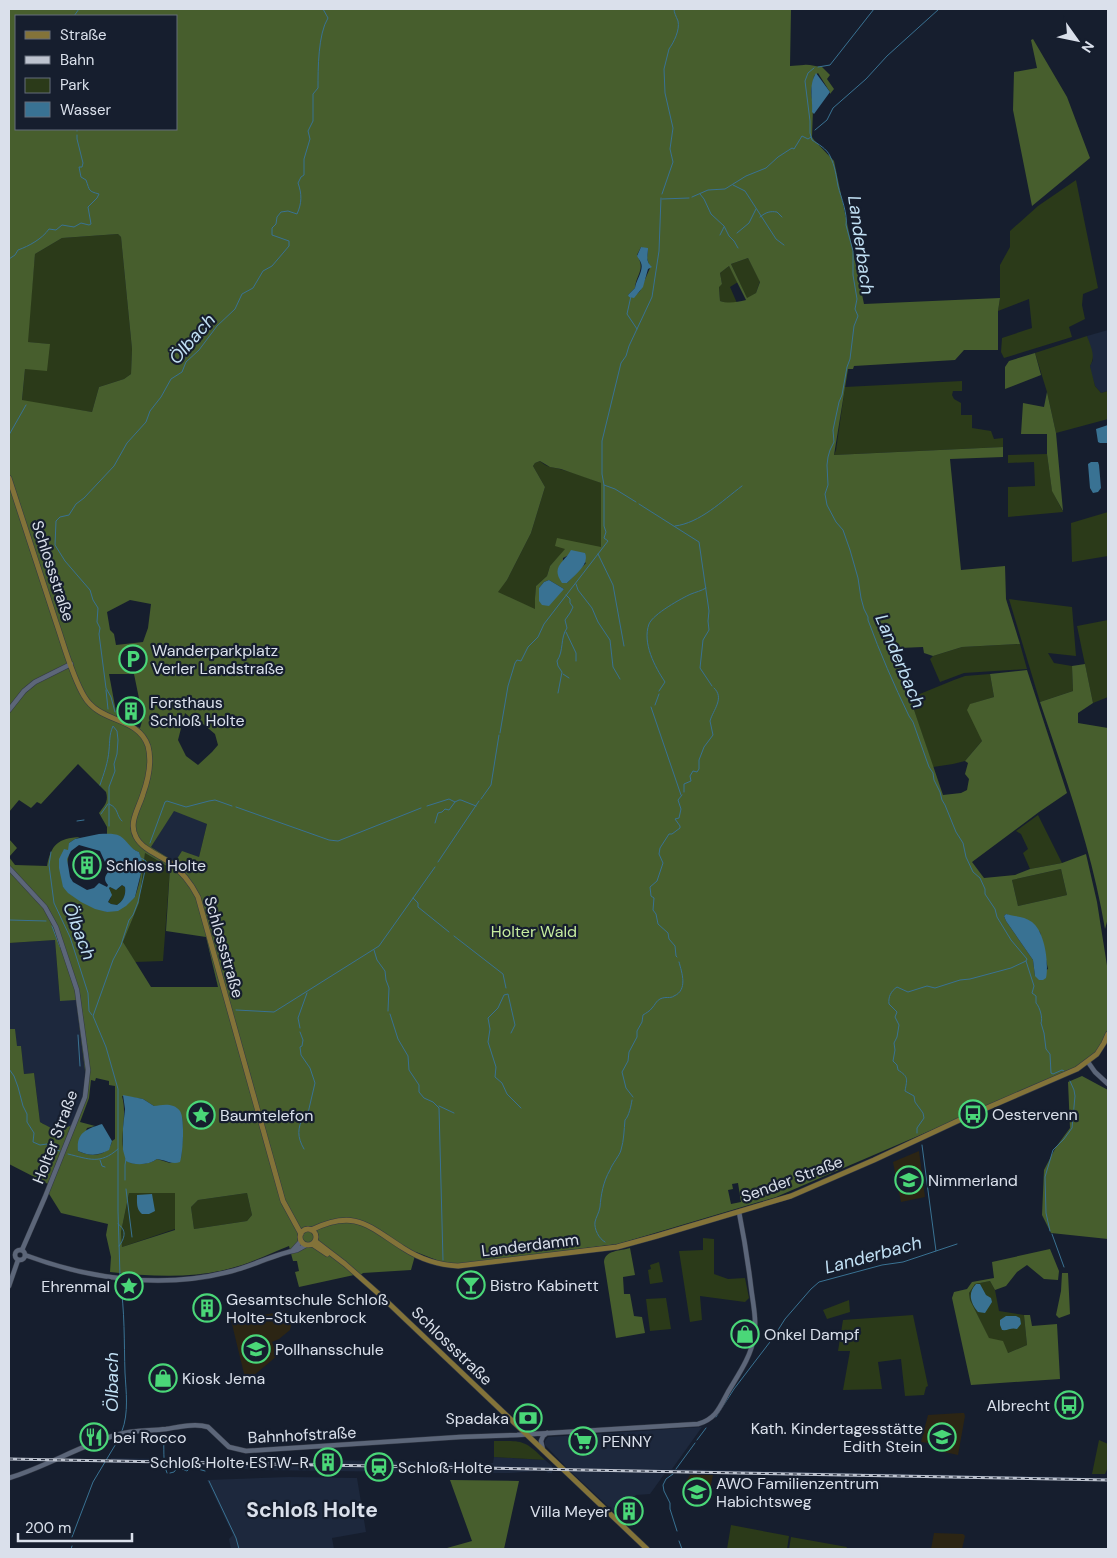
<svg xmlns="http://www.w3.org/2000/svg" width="1117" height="1558" font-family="'DM Sans',sans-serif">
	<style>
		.built { fill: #1d283d }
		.education { fill: #2c2514 }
		.green { fill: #2b3a19 }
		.forest { fill: #475e2d; fill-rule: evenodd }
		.water { fill: #397293; fill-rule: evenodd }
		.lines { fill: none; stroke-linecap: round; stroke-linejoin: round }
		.stream { stroke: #397293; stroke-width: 1 }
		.minor-casing { stroke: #323845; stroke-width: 5.5 }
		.major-casing { stroke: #323845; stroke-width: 6 }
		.minor { stroke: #5c6679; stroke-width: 4.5 }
		.major { stroke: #837339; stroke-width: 5 }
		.rail-casing { stroke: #bdc3cf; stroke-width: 3 }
		.rail { stroke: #161e2e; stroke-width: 1; stroke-dasharray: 4; stroke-linecap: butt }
		.labels { text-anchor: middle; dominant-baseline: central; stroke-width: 4.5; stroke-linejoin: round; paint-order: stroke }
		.street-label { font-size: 16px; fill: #dae0eb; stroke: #161e2e }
		.poi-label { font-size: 16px; fill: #dae0eb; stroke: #161e2e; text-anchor: start }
		.park-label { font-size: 16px; fill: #c6ec9f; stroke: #161e2e }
		.water-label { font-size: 18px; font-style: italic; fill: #c1e0f4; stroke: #161e2e }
		.district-label { font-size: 21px; font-weight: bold; fill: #dae0eb; stroke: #161e2e }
	</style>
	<rect width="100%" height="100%" fill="#161e2e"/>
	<path class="built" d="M1108,330V391L1101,393L1095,386L1091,373L1090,366L1093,360L1087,336Z
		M174,810L207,824L199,857L175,862L151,847Z
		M55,940L60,1000H76L85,1071L83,1096L73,1125L62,1130H53L40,1122L34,1073L24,1074L21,1047H17L10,1029L9,1015V943Z
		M702,1427L672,1469L862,1473V1477L665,1473L650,1494L636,1495L615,1513L566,1467L545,1445V1441L548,1437Z
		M494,1457L545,1460L552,1466V1473H548L546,1471H536L510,1473H482L259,1470L169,1464V1460L324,1462L325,1460L493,1463Z
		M111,1458L162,1459V1463H111Z
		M864,1473L1108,1478V1481L864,1477Z
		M289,1477L357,1478L366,1532L332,1538L334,1549H231L229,1539L233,1535L207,1480Z"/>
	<path class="education" d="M919,1151L925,1197L901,1202L893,1162Z
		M288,1311L291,1326L290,1330L279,1339L272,1342L277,1356L246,1382L231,1320Z
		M961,1413H964L965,1416L958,1455L935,1450V1444L921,1442L928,1415Z
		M690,1475H713L708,1499L686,1497L684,1485Z
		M934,1533L963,1534L965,1536L962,1549H931Z"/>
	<path class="green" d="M1076,180L1098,288L1083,294L1082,305L1085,319L1069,327L1072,337L1004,358L1001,352L1002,338L1032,328L1029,299L998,311L1000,298V265L1010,247V231L1038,206Z
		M118,234L121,237L132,349L131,374L124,379L99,387L92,412L22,401L25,369L49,344L27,342L35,254L62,238Z
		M748,258L760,281L756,293L747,299L731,264Z
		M729,266L738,282L730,287L737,303H726L720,301L719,286L722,284L720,273Z
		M1087,336C1091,347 1096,356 1090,366L1095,386L1101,393L1108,391V419L1056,433L1047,392L1035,353Z
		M962,381V391H953L952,395L954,399L961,403V415H972V428L991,431L994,439L1003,438V447L834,455L836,450L845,387Z
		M1047,454L1052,490L1063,512L1008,517V487L1035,486L1034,462L1008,463V455Z
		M540,461C547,468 554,467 563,470C575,473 588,478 601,483V547L566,549L550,566L547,576L536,586L535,598L536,610L497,592L507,580L531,533L545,487L533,466L535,463Z
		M1108,512V556L1072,562L1071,523Z
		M1009,599L1072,607L1076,656L1048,653L1054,663L1072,666L1073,691L1040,702Z
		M1108,620V697L1093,703L1077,626Z
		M1020,644L1027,669L964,673L940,682L930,659L933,656L962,647Z
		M990,674L994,697L971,704L982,741L965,761L953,764L933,767L910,698L954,680L965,676Z
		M1038,815L1062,863L1030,869L1023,853L1028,849L1021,834L1016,831Z
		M145,853L170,868L163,961L135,962L123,942L139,903Z
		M1061,869L1067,895L1018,906L1012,880Z
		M122,885L125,887C126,894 124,901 117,905L111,904L108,902L111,898L110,890L109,889L110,887L114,889H118Z
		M129,1193H175V1229L122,1247L121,1232Z
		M247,1193L252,1215L247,1221L194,1229L191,1207L198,1200Z
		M703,1238L714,1239V1274L728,1279L745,1278L749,1298L745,1302L700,1296L702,1320L690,1322L679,1251L703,1250Z
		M659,1262L663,1282L650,1284L648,1270L651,1269L650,1265Z
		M990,1281L995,1290L999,1311L1024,1315L1027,1345L1008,1353L989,1339L970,1300L969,1293L975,1284Z
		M666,1298L671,1329L650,1331L646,1299Z
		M849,1300L850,1312L827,1319L823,1310Z
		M913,1315L928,1386L926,1387L924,1395L905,1396L901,1359L878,1362L882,1389L843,1390L850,1351H838L843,1320Z
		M1099,1440L1108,1444V1467L1105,1474H1092Z
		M494,1441C522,1441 524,1439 545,1460L494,1457Z
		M731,1525L789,1536L787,1549H727Z
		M791,1537L847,1547L846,1549H789Z"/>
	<path class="forest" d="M9,9H791L790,66C795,66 799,65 804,65C809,64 816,67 822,67L830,75L827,79L834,89L830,94V92L818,73L814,76L811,91L813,109L812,137L814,140L834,161L864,304L1000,298L998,311V350H964L955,360L854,366L853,369H848L834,455L1003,447V457L950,459L961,570L1005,566L1006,599L1020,644L962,647L933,656L924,653L923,647L900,648L901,665L910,698L943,795L961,793L967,790L969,779L965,774L968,763L965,761L982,741L967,710L970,704L994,697L990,674L1027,670L1067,793L1039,812L972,862L984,878L1015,875L1030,869L1062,863L1086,854L1097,902L1108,972V1029L1102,1043L1095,1053L1076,1068L776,1197L618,1244L457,1264L444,1263L416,1252L411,1270L363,1273L358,1277L354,1275L299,1287L295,1272L299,1271L297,1261H293L289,1246C269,1254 249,1264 228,1269C189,1279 149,1276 110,1272L111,1257L106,1235L108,1224L61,1213L46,1189L48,1184L9,1164V1015L10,1029H15L17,1046H21L24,1074L34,1073L40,1122C54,1130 57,1132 72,1125L83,1096L85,1081V1071L76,1000L60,1001L55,940L9,943V839L17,848L9,857L15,865L47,866C51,845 58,838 80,837L75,839L69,843L70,848L63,887L107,912L135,897C140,882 144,868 139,852C126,848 122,834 107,834V827L99,813C104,806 109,802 106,792L78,764L41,804L37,802L31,808L19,800L9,812ZM16,16H176V129H16ZM118,234L121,237L132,349L131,374L124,379L99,387L92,412L22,400L25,369L47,371L50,344L28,342L35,254L62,238ZM641,247L648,250L647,258L650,268L640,291L637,294L628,295L635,288C636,274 646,270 637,255ZM748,258L760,282L756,293L747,298L731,264ZM729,266L746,300C737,302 729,304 720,301L719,287L722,284L720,273ZM540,461L550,467L561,469L601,483V547L557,538L555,546L565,549L550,566L547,576L536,586L535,598V609L498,592L507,580L531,533L545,487L533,466L535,463ZM569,555L586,563L567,583H562L563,558ZM549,580L564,589L539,601V588L544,582ZM130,600L151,604L148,628L143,642L116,645L114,634L110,630L107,612ZM131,648L140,650L135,669L126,667ZM109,674H134L143,718L140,728L117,717ZM185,713L195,722L203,724L215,734L218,745L212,752L198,765L186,756L178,740ZM174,811L207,824L199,857L182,851L175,862L151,847ZM145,853L170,868L166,931L206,937L218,987H151L123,942L139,903ZM1061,869L1067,895L1018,906L1012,880ZM1006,914L1013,917L1040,932L1048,969L1035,976L1033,960L1006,921L1004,916ZM96,1078L109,1081V1085L115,1086V1139L112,1141C109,1157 90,1157 78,1151L87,1128L95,1126L80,1122L89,1098L91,1080L95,1081ZM122,1096L143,1099L154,1106H158L182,1117L183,1134L181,1158L170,1163L157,1159C149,1165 140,1164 130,1163C128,1159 124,1153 123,1148C121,1131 127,1114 122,1096ZM738,1183L741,1202L731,1204L728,1190L733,1189L732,1184ZM129,1193H175V1230L122,1247L121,1232ZM247,1193L252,1215L247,1221L194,1229L191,1207L198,1200Z
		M1033,39L1067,97L1090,158L1032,206L1013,110L1014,72L1037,68L1031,40Z
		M1035,353L1041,375L1005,389V367L1009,361Z
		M1047,392L1056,433L1063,511L1052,491L1047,454V434H1021L1023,403L1044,407Z
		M1085,664L1093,703L1078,713V723L1108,728V918L1105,929C1092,850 1065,777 1040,702L1073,691L1072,666Z
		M1082,1076L1108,1090V1239L1051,1233L1042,1215L1044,1170L1056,1147L1070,1128L1068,1082Z
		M630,1248L635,1275L623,1277L624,1294H630L634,1316L642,1317L645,1333L616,1338L604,1262C605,1250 620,1251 630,1248Z
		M1050,1249L1059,1271L1058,1280L1044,1279L1027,1265L1017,1272L1006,1286L995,1290L990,1281L975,1284L969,1293L970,1300L989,1338L1003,1341L1008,1353L1027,1345L1024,1315H1030L1032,1326L1057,1324L1060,1379L971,1385L952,1298L954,1292L967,1289L972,1282L994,1278L992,1262Z
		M1062,1273H1068L1070,1314L1059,1318L1056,1315L1061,1291Z
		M450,1480L519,1481L504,1549H448L447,1548L472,1541Z"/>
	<path class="water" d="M816,73L830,92L814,114L812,112C813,98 808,86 816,73Z
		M641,247L648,248C648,256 645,261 652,267L648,269L643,287L634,298L629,297L628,295L635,288C636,280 644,270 641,263C640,260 638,258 637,256Z
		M1108,425V443H1100L1098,442L1096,429Z
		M1091,462H1098L1099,465L1101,488L1098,492L1093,493L1090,488L1088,464Z
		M571,550L585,553C590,565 574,575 567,583H562C550,566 565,562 571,550Z
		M549,580L564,589L549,606L542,605L539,601V588L544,582Z
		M99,834C106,834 114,833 120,836C128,841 130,849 139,852L142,861V869L135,897L126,906L118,911L107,912L95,909L81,902L68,893L63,887L59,868V859L64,849L68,850L69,843L75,839ZM79,845L100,851L109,871C105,876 103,879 108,885L107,887L99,883L94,888L87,890L73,882L70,877L67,859L71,851ZM122,885L125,887C126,894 124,901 117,905L111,904L108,902L112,895L109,888L110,887L116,890Z
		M1006,914C1015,917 1024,916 1032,922C1045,932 1049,963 1046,978L1043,980H1039L1035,976L1033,960L1006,921L1004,916Z
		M123,1095L143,1099L154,1106C162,1105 173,1102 180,1111C185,1118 183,1153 180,1162C172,1165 166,1160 157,1159C149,1165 135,1166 126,1161L123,1150V1128L125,1109Z
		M102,1124L112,1141L109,1150C98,1156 89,1156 78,1151C76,1132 87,1129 102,1124Z
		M152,1194L155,1211L149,1214H142C136,1209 137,1202 137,1195Z
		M976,1284H980L986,1295L991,1298L992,1302L985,1313L978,1312C971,1303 967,1294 976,1284Z
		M1006,1316H1016L1020,1318L1021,1324L1017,1329C1011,1327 1008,1331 1002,1330L1000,1325V1320Z"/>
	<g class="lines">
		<path class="stream" d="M74,16L79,9
			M818,67L830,65L874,9
			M814,68L808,73L805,81L810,121V133L812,140C818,144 827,149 830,156C835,166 836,175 838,186C841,197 848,215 846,225L853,251V275L857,299L855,309L858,316L854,326L850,359L847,367L842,395L839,402L833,430L834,442L830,450L828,457L827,465L828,485L825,494L827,505L836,522L843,530L850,550L858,578L861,598L864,609L868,617V620C880,653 894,685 909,716L913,722L929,767L933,773L934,780L940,792L942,800L945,805L956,832L963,843L966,857L973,872L980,878L985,889V894L995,909L997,917L1011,940L1027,959L1026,961L1011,968L970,979L960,980L935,988L927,986L908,992L897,987C891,991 888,997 889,1004L897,1012L895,1017L899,1025L897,1037L894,1043L895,1050L893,1061L897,1065L898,1070C909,1077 907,1079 905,1091L914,1096L915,1102L923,1113L924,1118L917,1128V1133
			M815,130L827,120L833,108L866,79L887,56L939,9
			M77,131V129
			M733,185L745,191L776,239L784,245
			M662,194L673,162L670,149L673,128L665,93L664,69L669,49C674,42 680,30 678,21C676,16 674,13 674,9
			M700,194L704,199L711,214L724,226L729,236L734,241L738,248
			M692,197L708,190L725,189L746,176L766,168L778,157L792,148L794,149L802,136L808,139L811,137
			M662,199L689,198
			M760,217C766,212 770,211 777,212L782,217
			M737,233L749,223L756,209
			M720,235L724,227
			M9,259L15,255L18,250C29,246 42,239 49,229L56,230L62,225L74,227L81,223L89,225L91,224L88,207L97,198L99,194C88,191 90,191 86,180L81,177L79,167H82L83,163L77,139V135
			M631,296L627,314L637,329
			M9,435L26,405
			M604,485L615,489L636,502
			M639,504L699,542L709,611L708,621L709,630L703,640L700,668L712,686
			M675,526C700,523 722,501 742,486
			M598,554L613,585L624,646
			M576,584L578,590L592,608L598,622L610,640L613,667L620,679
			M566,632L576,653V661
			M563,674L569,678
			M106,690L108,709
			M659,691L665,682C655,667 642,643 649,624C653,614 682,598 691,594C696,592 701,591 706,588
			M558,693L562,672L558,666L557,661C564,651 560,638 567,628L565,620L570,613L573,607L570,603V599L566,595
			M655,705L659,694
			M651,707L681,795
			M115,712L111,697L106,688L99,634L100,628L97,622L98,608L93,600L90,590L65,561L55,545L56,521L60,517L69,515L76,504L84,498L114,466L127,443L146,422L150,411L161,397L171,379L182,372L186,362L199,350L217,326L235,309L242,294L253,288L263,271L272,266L289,246V241L272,235V228L276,224L277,217L281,212L288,211L297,214C302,203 302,194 298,183L301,177L304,175V159L310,139L308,131L313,121V94L318,88C318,69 318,34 328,18L323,9
			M500,733L508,686L515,663L517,660L521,661L528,647L538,637L544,624L608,541L604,538L606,532L604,526V485L602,474V441L621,363L626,356L629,346L652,297L659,251L661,198
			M100,785C104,773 108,763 109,750C110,741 109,735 113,726L117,731L118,740L117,754L114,764L115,771L109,787V804C119,808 116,816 122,821
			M684,792V784L691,781L690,776L693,771L697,772L699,769V760L704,747L713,735L710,721C713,710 725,698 714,688
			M481,799L491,785L499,735
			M427,806L449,799L455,802L459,800H461L476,806
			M236,807L329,840L338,841L421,808
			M101,814L108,804
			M77,821L84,820
			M435,823L438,813L442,812L445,809L449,810L455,802
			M109,826V804
			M150,843L165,802L167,801L186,807L209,801L215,800L232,806
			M51,852L49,865L54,903L70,937L88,993L89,1011L92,1015
			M438,862L479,801
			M413,898L418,903V907L449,932
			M9,920L46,921
			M52,926L60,947
			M454,936L503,974L506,988
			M374,950L377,960L385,971L386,980L389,988L388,1011
			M677,957L676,956L675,946L669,939L668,933L658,924L656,914L653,910L654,898L651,896L650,887L657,881L663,863L659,854L660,848L669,834H672L680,828V826L675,819L679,818L681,809L678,800L682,795
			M1026,961L1034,986L1032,993L1036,996V1003C1040,1007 1043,1019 1041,1023L1044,1033L1046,1049L1050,1054L1051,1073L1053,1074L1062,1070L1064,1071
			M236,1010L274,1012L379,946L435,867
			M390,1014L398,1039L408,1056L409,1070L419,1085V1092L424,1098L433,1102L439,1108L443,1260
			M300,1028L298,1018L307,993
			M300,1032L303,1040L302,1046L300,1047L301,1055L310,1068L315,1083L308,1113
			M511,1033L515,1025L508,994L504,995L498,1008L488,1018L490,1029L488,1042L496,1067L495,1077L502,1083L507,1094L521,1108
			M78,1035L80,1066
			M9,1069L14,1076L18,1087L23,1106L27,1114V1122L34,1133L33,1142L40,1145L47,1144L52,1149L60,1151
			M633,1097L626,1088L622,1072L628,1061L629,1052L637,1037V1031L642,1022L643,1015C646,1013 650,1011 652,1008C655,1005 656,1001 660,999C666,996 670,999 674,996C688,990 682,973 679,962
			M439,1106L454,1113
			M304,1149C297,1137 297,1128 304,1116
			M68,1154C89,1159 100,1165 118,1149
			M100,1160L102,1166L105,1167
			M125,1180V1165L126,1159
			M126,1189L132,1237
			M118,1224C127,1230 125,1238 119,1246
			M1050,1231L1046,1213L1045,1177L1053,1150L1064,1139L1072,1128L1075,1096L1074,1090L1070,1081
			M1052,1234L1064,1267
			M605,1242C599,1239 594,1229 595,1222C596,1217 599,1213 600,1207C601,1195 603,1182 610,1170C612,1164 620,1155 621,1150C624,1140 624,1130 625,1120C629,1116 631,1106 632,1100
			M936,1251L957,1244
			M120,1276L118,1211V1089L106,1047L93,1016L113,960L121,945L129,920L133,915L138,902L146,866V861L141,858
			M120,1280C125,1311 124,1342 125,1373C126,1391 129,1413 122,1431
			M716,1417L734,1389L773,1338L785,1319L811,1289L819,1282L882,1265L903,1262L936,1251L922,1145
			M163,1434C165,1447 162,1462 167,1473
			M697,1440L706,1428
			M676,1469L695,1443
			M170,1473L174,1472L178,1467L187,1471L191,1467L205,1471
			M673,1474L666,1479L663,1485L664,1491L670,1503V1509L677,1531
			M209,1481L236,1538L239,1549
			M72,1537L93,1482L120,1437
			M679,1541L682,1549
			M71,1549L72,1546"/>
		<g class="minor-casing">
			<path id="minor" d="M9,710L24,691L35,682L71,664
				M9,868L45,907L56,927L77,990L88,1070L85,1097L45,1197L22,1250
				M1088,1062L1095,1072L1108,1084
				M15 1255a5 5 0 1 1 10 0a5 5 0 1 1-10 0Z
				M292,1251L301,1241
				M25,1255C89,1279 161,1289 228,1272C251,1267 274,1254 297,1250L306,1245
				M9,1286L18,1260
				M543,1450L541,1441L543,1436L547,1433
				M9,1478C46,1467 79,1446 116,1435C132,1430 149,1431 166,1429C179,1427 195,1423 208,1427L229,1447L246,1451L460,1437L517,1435L698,1424C716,1419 720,1407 728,1392C738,1375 751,1357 754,1337C757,1320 753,1304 751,1287C748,1262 744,1237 739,1212"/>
		</g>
		<g class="major-casing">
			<path id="major" d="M9,478C25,526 40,574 56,622C64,645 72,676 84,696C100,724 138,716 148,746C152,761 148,780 143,794C139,808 128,823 136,837C142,849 159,855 169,862C181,871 191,883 198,897L283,1201L301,1234
				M300 1237a8 8 0 1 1 16 0a8 8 0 1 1-16 0Z
				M311,1230C355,1209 367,1225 403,1248C420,1259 437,1265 458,1266L617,1247L657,1236L791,1196L874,1160L966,1117L1077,1069L1097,1054L1104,1043L1108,1034
				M315,1241L345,1264L380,1295L647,1549
				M312,1244L327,1254"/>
		</g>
		<use href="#minor" class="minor"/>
		<use href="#major" class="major"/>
		<g class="rail-casing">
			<path id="rail" d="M9,1459L1108,1480"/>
		</g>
		<use href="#rail" class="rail"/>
	</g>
	<defs>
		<g id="parking-ring" transform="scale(1.4375)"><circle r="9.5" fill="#161e2e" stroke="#4ad778" stroke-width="1.5"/><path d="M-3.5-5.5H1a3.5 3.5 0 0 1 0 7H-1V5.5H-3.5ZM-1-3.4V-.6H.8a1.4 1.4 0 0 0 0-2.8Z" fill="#4ad778"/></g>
		<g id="building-ring" transform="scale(1.4375)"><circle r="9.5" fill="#161e2e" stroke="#4ad778" stroke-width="1.5"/><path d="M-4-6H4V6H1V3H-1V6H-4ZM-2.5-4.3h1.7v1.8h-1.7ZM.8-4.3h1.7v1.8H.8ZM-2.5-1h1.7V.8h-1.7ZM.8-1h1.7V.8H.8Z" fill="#4ad778"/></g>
		<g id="bus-ring" transform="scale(1.4375)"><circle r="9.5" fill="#161e2e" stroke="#4ad778" stroke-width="1.5"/><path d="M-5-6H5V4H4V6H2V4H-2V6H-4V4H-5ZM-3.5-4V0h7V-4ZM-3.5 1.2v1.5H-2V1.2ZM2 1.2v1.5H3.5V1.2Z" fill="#4ad778"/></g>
		<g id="sight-ring" transform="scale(1.4375)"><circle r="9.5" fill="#161e2e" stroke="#4ad778" stroke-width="1.5"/><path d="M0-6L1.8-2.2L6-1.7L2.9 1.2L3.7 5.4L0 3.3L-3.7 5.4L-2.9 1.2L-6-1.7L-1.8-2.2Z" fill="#4ad778"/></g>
		<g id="school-ring" transform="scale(1.4375)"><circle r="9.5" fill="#161e2e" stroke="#4ad778" stroke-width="1.5"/><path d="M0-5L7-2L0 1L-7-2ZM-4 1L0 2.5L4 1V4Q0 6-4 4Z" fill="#4ad778"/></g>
		<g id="bar-ring" transform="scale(1.4375)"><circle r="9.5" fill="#161e2e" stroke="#4ad778" stroke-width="1.5"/><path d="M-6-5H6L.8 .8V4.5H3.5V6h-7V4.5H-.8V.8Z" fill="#4ad778"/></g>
		<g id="shop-ring" transform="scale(1.4375)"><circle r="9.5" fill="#161e2e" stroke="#4ad778" stroke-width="1.5"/><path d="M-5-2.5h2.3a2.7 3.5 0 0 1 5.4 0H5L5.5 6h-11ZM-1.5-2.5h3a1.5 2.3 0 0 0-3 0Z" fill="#4ad778"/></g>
		<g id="bank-ring" transform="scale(1.4375)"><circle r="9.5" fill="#161e2e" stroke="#4ad778" stroke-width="1.5"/><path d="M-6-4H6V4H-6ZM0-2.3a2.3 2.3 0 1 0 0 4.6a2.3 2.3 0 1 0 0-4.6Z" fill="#4ad778"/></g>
		<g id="restaurant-ring" transform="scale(1.4375)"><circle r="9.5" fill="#161e2e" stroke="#4ad778" stroke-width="1.5"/><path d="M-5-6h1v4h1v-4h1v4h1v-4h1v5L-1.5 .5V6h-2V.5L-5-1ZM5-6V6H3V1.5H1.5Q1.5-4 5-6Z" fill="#4ad778"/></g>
		<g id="supermarket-ring" transform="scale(1.4375)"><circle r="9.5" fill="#161e2e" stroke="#4ad778" stroke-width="1.5"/><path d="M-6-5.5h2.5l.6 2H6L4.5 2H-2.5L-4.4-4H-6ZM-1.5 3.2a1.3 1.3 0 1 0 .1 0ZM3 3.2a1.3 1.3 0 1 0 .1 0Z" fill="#4ad778"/></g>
		<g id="station-ring" transform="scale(1.4375)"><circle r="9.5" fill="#161e2e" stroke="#4ad778" stroke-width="1.5"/><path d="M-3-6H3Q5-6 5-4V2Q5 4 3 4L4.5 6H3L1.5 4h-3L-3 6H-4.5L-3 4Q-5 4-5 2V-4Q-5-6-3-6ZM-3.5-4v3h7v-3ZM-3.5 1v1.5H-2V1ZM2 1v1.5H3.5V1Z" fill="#4ad778"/></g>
	</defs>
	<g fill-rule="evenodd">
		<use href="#parking-ring" x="133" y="659"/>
		<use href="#building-ring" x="131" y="711"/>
		<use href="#building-ring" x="87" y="865"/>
		<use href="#bus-ring" x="973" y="1114"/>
		<use href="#sight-ring" x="201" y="1115"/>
		<use href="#school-ring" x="909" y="1180"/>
		<use href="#bar-ring" x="471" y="1285"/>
		<use href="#sight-ring" x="129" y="1286"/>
		<use href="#building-ring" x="207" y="1308"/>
		<use href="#shop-ring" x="745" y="1334"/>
		<use href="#school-ring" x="256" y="1349"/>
		<use href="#shop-ring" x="163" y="1378"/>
		<use href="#bus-ring" x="1069" y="1405"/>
		<use href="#bank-ring" x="528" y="1418"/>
		<use href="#restaurant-ring" x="94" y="1437"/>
		<use href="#school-ring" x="942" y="1437"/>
		<use href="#supermarket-ring" x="583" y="1441"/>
		<use href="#building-ring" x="328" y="1462"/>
		<use href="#station-ring" x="379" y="1467"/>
		<use href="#school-ring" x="697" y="1492"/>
		<use href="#building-ring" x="629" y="1511"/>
	</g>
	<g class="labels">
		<g class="street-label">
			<text transform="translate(53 571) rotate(72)">Schlossstraße</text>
			<text transform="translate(224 947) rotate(74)">Schlossstraße</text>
			<text transform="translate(55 1137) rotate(-69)">Holter Straße</text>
			<text transform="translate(792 1179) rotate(-20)">Sender Straße</text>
			<text transform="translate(530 1245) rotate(-7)">Landerdamm</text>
			<text transform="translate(452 1346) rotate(44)">Schlossstraße</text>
			<text transform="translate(302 1435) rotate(-3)">Bahnhofstraße</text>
		</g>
		<g class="poi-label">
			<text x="152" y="650">Wanderparkplatz<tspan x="152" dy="18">Verler Landstraße</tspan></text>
			<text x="150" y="702">Forsthaus<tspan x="150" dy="18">Schloß Holte</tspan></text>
			<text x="106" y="865">Schloss Holte</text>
			<text x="992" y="1114">Oestervenn</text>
			<text x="220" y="1115">Baumtelefon</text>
			<text x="928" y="1180">Nimmerland</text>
			<text x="490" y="1285">Bistro Kabinett</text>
			<text x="110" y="1286" text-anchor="end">Ehrenmal</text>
			<text x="226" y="1299">Gesamtschule Schloß<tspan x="226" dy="18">Holte-Stukenbrock</tspan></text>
			<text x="764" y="1334">Onkel Dampf</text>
			<text x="275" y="1349">Pollhansschule</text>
			<text x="182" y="1378">Kiosk Jema</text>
			<text x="1050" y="1405" text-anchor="end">Albrecht</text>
			<text x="509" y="1418" text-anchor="end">Spadaka</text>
			<text x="923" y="1428" text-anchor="end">Kath. Kindertagesstätte<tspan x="923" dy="18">Edith Stein</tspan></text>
			<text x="113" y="1437">bei Rocco</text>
			<text x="602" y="1441">PENNY</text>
			<text x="309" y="1462" text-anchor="end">Schloß Holte ESTW-R</text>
			<text x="398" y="1467">Schloß Holte</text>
			<text x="716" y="1483">AWO Familienzentrum<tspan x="716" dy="18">Habichtsweg</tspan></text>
			<text x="610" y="1511" text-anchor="end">Villa Meyer</text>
		</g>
		<g class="park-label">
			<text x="534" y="931">Holter Wald</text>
		</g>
		<g class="water-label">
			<text transform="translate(861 245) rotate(82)">Landerbach</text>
			<text transform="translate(192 339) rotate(-49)">Ölbach</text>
			<text transform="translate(900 661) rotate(67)">Landerbach</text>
			<text transform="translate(79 931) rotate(69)">Ölbach</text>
			<text transform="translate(873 1255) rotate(-15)">Landerbach</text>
			<text transform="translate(112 1382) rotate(-90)">Ölbach</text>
		</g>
		<g class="district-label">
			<text x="312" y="1510">Schloß Holte</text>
		</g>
	</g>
	<rect width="1117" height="1558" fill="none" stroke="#dae0eb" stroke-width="20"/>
	<rect x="15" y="15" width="162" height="115" fill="#161e2e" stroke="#646c7a"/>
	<rect x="25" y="31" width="25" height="8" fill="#837339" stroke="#646c7a"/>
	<text x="60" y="40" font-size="15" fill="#dae0eb">Straße</text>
	<rect x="25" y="56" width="25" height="8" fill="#bdc3cf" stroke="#646c7a"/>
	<text x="60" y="65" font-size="15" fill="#dae0eb">Bahn</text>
	<rect x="25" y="78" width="25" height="15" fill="#2b3a19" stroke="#646c7a"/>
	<text x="60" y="90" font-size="15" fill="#dae0eb">Park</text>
	<rect x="25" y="102" width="25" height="15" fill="#397293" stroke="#646c7a"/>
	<text x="60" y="115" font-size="15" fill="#dae0eb">Wasser</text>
	<g transform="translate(1077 40) rotate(123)" stroke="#161e2e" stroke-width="4" paint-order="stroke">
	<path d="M0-4L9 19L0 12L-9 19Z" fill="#dae0eb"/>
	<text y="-8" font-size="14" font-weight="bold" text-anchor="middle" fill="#dae0eb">N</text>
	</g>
	<path d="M18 1533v8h114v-8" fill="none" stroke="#dae0eb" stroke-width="2.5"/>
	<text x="25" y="1533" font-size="15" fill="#dae0eb" stroke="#161e2e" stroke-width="4" paint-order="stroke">200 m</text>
</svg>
